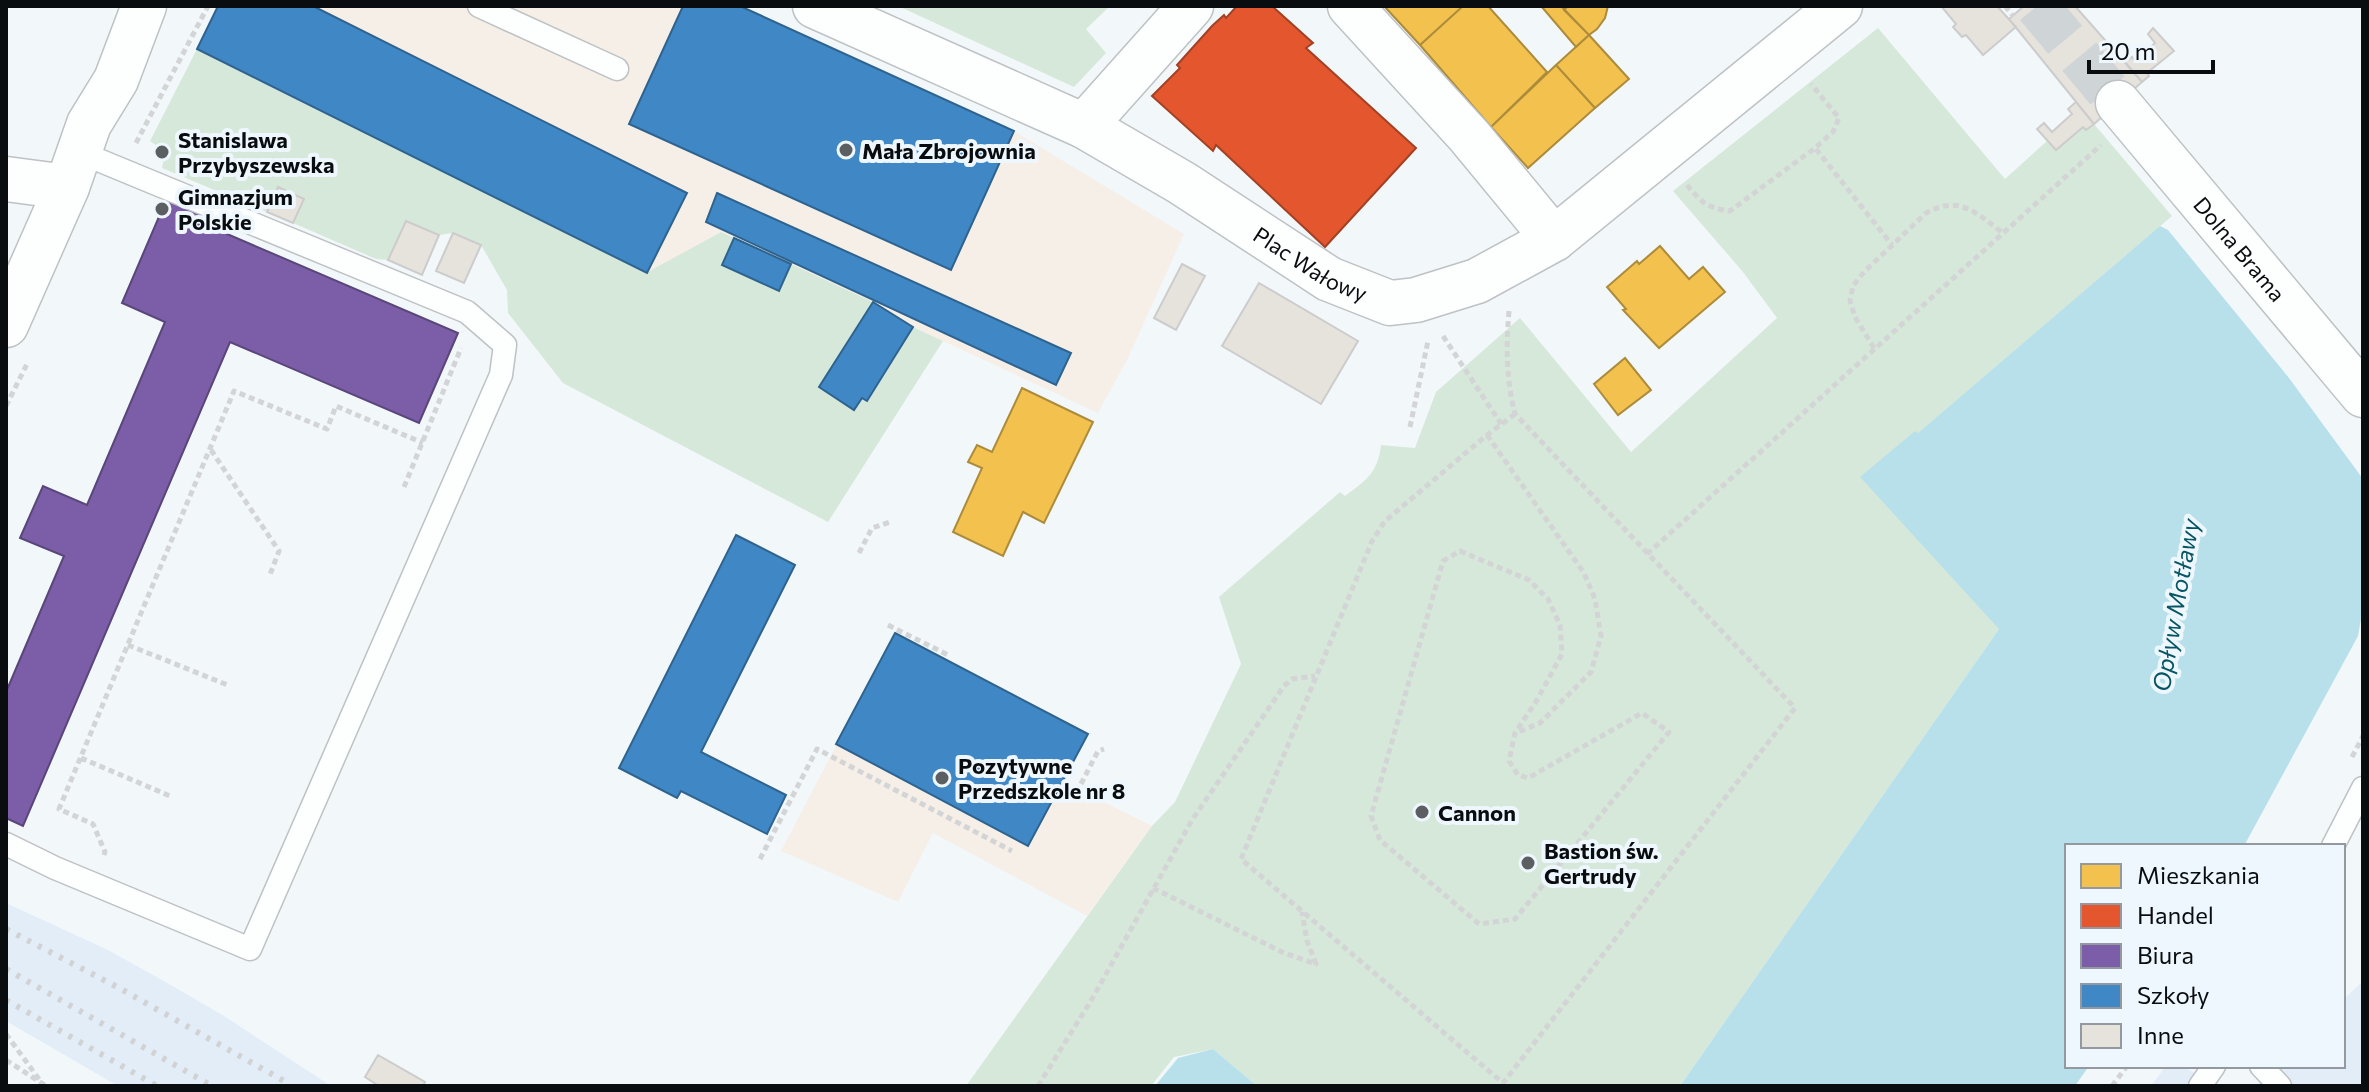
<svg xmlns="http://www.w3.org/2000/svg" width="2369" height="1092" font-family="Commissioner,sans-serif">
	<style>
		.built { fill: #e3edf7 }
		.education { fill: #f6efe7 }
		.green { fill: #d6e8d9 }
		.water { fill: #b8e0ea }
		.homes { fill: #f2c14e; stroke: #ac8b3b; stroke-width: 2 }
		.shops { fill: #e4572e; stroke: #a34125; stroke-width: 2 }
		.offices { fill: #7b5ea7; stroke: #59467a; stroke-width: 2 }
		.schools { fill: #3f88c5; stroke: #2f638f; stroke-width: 2 }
		.building { fill: #e6e2dc; stroke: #ccc; stroke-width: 2 }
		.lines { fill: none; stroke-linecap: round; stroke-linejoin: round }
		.tertiary-tunnel { stroke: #cfd4d7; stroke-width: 44; stroke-dasharray: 44 22; stroke-linecap: butt }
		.service-casing { stroke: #bec2c4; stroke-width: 25 }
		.minor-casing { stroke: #bec2c4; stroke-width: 47 }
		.tertiary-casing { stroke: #bec2c4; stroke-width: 47 }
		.path { stroke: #d3d4d5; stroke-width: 5; stroke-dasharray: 6 4; stroke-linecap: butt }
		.service { stroke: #fdfefe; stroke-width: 22 }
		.minor { stroke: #fdfefe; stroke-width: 44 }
		.tertiary { stroke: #fdfefe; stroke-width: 44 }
		.rail { stroke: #d1d2d4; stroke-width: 6; stroke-dasharray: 4 8; stroke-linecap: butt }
		.path-bridge { stroke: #d3d4d5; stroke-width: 5; stroke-dasharray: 6 4; stroke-linecap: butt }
		.poi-dot { fill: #5b5f62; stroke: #eff7fe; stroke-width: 3 }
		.labels { text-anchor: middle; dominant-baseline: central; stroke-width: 8; stroke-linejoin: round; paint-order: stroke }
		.poi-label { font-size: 22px; font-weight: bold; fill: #0a0d10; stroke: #eff7fe; text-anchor: start }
		.street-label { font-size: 22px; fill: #0a0d10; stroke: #eff7fe }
		.water-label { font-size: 24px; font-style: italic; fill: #055564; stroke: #eff7fe }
	</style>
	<rect width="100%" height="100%" fill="#f2f7fa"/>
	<path class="built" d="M6,903L108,950L169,984L224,1016L331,1086H118L6,1021Z
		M2363,981V1086H2256L2276,1066H2343V1000Z
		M2166,1066H2183L2215,1086H2151Z"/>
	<path class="education" d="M218,6H740L1014,131L1184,234L1128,358L1098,413L913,327L873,302L721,232L647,273L197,49Z
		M895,633L1088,734L1063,782L1152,826L1087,916L933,833L898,902L781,851Z"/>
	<path class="green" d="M898,6H1110L1086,29L1106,53L1074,87Z
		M1878,28L2005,179L2048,140L2083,127L2086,130L2094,124L2172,216L1917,434L1999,629L1680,1086H1257L1213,1049L1174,1057L1151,1086H966L1152,826L1175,802L1241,664L1219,597L1340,492L1345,496C1367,480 1378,472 1381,445L1415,448L1436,392L1520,318L1631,452L1777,318L1743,272L1673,191Z
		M197,49L646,273L721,232L734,238L722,265L791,264L873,302L913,327L943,341L828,522L563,383L508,313L507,290L481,245L453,233L439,235L406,221L388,260L376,259L293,223L304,199L278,187L267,212L162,168L164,159L163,150L150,141Z"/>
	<path class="water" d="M2160,226L2168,230L2289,378L2363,479V607L2358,636L2244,846H2067V1066H2089L2075,1086H1680L1999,629L1860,477L1915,431L1918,433Z
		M1213,1049L1257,1086H1155L1178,1058Z"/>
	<path class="homes" d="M1384,6H1463L1420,45Z
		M1463,6H1488L1547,72L1491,127L1420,45Z
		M1541,6H1561L1589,35L1576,47Z
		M1568,6H1608L1605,18L1597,29L1589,35L1564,10Z
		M1589,35L1629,79L1595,108L1556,65Z
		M1556,65L1595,108L1528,168L1491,127Z
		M1660,246L1689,279L1703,267L1725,292L1659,348L1623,310L1626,309L1607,287L1637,261L1639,264Z
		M1625,358L1651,390L1618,415L1594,384Z
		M1022,388L1093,422L1044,523L1023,512L1003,556L953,532L982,468L968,462L977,445L992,452Z"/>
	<path class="shops" d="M1237,6H1272L1313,43L1306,48L1416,148L1325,247L1216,145L1213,151L1152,96L1180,68L1177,65L1212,26L1224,15L1226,18Z"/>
	<path class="offices" d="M167,198L231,225L227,234L458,333L419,423L230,342L23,826L6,818V692L64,556L20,538L43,486L87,505L165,322L122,303Z"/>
	<path class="schools" d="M218,6H313L687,193L647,273L197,49Z
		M683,6H740L1014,131L951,270L629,124Z
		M717,193L1071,353L1056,385L706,222Z
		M734,238L791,264L779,291L722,265Z
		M873,302L913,327L867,401L862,398L854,410L819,387Z
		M736,535L795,565L701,752L786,795L767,834L681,791L677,798L619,768Z
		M895,633L1088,734L1028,846L836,744Z"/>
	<path class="building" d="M1941,6H1997L2016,27L1983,55L1966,35L1962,37L1953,27L1956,24Z
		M2024,6H2075L2142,82L2094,124L2009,19Z
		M2153,28L2174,51L2147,73L2149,76L2142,82L2125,62L2132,57L2135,61L2155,43L2148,34Z
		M2076,102L2094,124L2086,130L2083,127L2056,150L2037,129L2044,123L2052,132L2072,114L2068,109Z
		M278,187L304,199L293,223L267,212Z
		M406,221L439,235L422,275L388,260Z
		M453,233L481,245L464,283L436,271Z
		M1182,264L1205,276L1176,330L1154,318Z
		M1259,283L1358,341L1321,404L1222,346Z
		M378,1055L425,1082L423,1086H379L365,1077Z"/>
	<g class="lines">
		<path class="tertiary-tunnel" d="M2037,6L2118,103"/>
		<g class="service-casing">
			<path id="service" d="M479,6L617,69
				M6,844L55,868L250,949L501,375L505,345L467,312L79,152
				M2333,846L2363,788
				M2261,1066L2280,1086
				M2200,1086L2214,1066"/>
		</g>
		<g class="minor-casing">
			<g id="minor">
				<path id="s1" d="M815,6L1084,126L1182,183L1329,279L1390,303L1416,300L1477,281L1554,239L1840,6"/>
				<path d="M1350,6L1469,136L1554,239"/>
				<path d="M1084,126L1191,6"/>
				<path d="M6,179L67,187"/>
			</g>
		</g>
		<g class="tertiary-casing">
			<g id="tertiary">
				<path id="s2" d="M2118,103L2363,395"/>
				<path d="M6,325L67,187L89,124L116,80L144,6"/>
			</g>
		</g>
		<path class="path" d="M2005,6L2013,16
			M136,143L208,6
			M1816,149L1892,245
			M1687,185C1701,202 1707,208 1730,211L1815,148L1833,132L1839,118L1811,84
			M1509,311C1506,346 1506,379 1515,414L1795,708L1503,1083L1241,859L1372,541L1385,521L1487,435L1515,414
			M1443,336L1501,424
			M1874,348L1855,317L1850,301L1853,286L1864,272L1926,213C1960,194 1977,214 2003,233
			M6,406L27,364
			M1410,427L1428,341
			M1487,435L1584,573L1595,599L1601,636L1591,672L1540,723L1516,733
			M211,450L279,551L269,577
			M404,487L461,348
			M1460,551L1529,580L1548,599L1560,625L1562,654L1537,700L1515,733L1509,761L1518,775L1528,778L1642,713L1669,732L1515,919L1479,924L1380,840L1371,816L1443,561Z
			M859,553L872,528L890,522
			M1647,554L2101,145
			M888,625L948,655
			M128,645L230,686
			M2352,757L2363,736
			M81,758L170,796
			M1081,784L1098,751L1104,749
			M104,855L105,852L93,824L59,809L234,391L327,429L336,406L423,443
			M760,859L817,749L1012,851
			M1153,888L1284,953L1316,964L1307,941L1302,912
			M6,1060L46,1086
			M1038,1086L1092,999L1192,820L1284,686L1292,679L1315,676
			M2112,1086L2127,1066"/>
		<use href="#service" class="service"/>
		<use href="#minor" class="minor"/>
		<use href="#tertiary" class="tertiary"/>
		<path class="rail" d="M6,929L121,989L284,1081
			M6,969L212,1086
			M6,1000L157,1086"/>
		<path class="path-bridge" d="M6,1034L44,1086"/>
	</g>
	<g class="poi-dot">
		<circle cx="846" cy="150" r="8"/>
		<circle cx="162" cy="152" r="8"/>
		<circle cx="162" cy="209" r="8"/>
		<circle cx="942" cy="778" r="8"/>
		<circle cx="1422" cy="812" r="8"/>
		<circle cx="1528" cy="863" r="8"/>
	</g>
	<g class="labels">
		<g class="poi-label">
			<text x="178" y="139">Stanislawa<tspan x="178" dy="25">Przybyszewska</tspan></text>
			<text x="862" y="150">Mała Zbrojownia</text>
			<text x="178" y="196">Gimnazjum<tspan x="178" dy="25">Polskie</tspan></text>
			<text x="958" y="765">Pozytywne<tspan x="958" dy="25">Przedszkole nr 8</tspan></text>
			<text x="1438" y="812">Cannon</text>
			<text x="1544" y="850">Bastion św.<tspan x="1544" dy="25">Gertrudy</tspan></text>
		</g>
		<g class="street-label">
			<text stroke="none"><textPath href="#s2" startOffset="190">Dolna Brama</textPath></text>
			<text stroke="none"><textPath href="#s1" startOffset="560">Plac Wałowy</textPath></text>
		</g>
		<g class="water-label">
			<text transform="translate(2175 605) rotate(-80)">Opływ Motławy</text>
		</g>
	</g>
	<rect width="2369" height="1092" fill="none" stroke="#0a0d10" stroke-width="16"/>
	<rect x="2065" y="844" width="280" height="224" fill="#eff7fe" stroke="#93999f" stroke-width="2"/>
	<rect x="2081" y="864" width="40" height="24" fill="#f2c14e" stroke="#93999f" stroke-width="2"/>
	<text x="2137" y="884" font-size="24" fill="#0a0d10">Mieszkania</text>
	<rect x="2081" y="904" width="40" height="24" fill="#e4572e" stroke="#93999f" stroke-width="2"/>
	<text x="2137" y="924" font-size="24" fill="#0a0d10">Handel</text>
	<rect x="2081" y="944" width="40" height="24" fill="#7b5ea7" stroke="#93999f" stroke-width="2"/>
	<text x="2137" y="964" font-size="24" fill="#0a0d10">Biura</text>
	<rect x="2081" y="984" width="40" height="24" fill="#3f88c5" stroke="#93999f" stroke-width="2"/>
	<text x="2137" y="1004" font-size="24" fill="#0a0d10">Szkoły</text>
	<rect x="2081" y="1024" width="40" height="24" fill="#e6e2dc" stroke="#93999f" stroke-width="2"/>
	<text x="2137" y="1044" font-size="24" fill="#0a0d10">Inne</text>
	<path d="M2089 60v12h124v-12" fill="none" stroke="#0a0d10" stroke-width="4"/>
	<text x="2101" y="60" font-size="24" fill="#0a0d10" stroke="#eff7fe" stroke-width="6" paint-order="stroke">20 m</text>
</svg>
